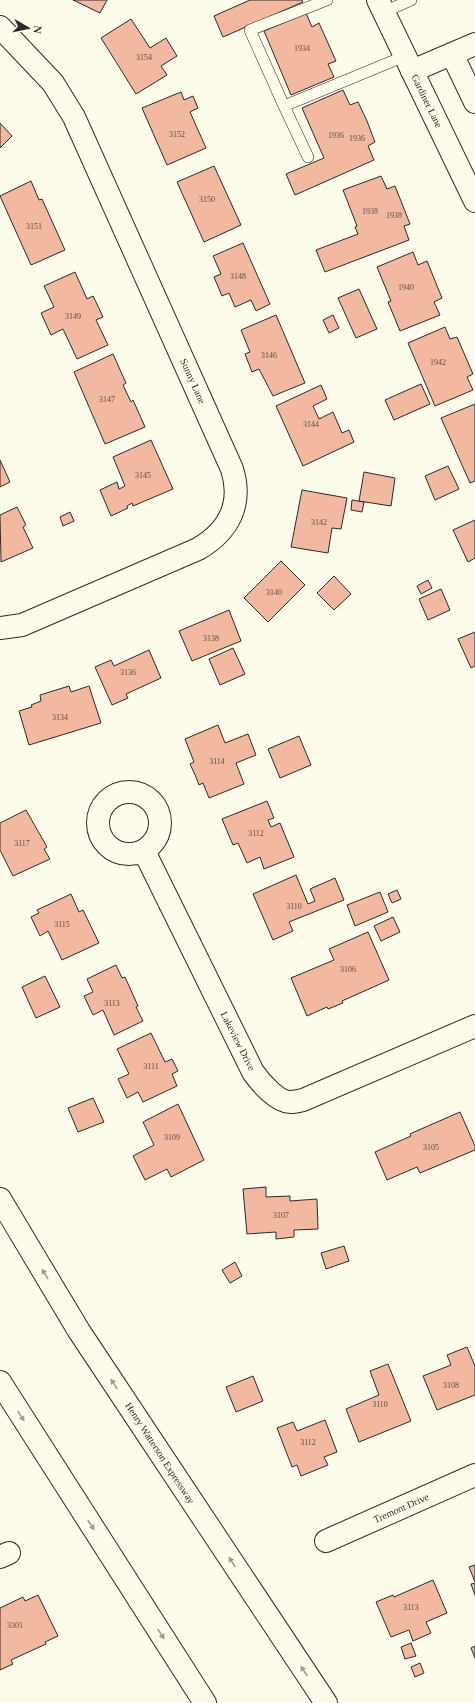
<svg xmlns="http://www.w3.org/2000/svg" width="475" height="1703" font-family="Georgia,serif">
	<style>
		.building { fill: #f2b8a0; stroke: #2b2b2b }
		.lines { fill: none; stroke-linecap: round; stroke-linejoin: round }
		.service-casing { stroke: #2b2b2b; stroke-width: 12 }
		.minor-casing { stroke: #2b2b2b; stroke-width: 24 }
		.secondary-casing { stroke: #2b2b2b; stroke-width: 24 }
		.motorway-casing { stroke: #2b2b2b; stroke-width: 24 }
		.service { stroke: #fdfbea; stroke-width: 11 }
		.minor { stroke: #fdfbea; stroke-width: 22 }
		.secondary { stroke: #fdfbea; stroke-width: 22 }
		.motorway { stroke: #fdfbea; stroke-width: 22 }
		.oneway { fill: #9e9d94 }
		.labels { text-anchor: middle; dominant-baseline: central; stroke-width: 3; stroke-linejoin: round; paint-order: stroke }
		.number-label { font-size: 8px; fill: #5d4e48 }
		.street-label { font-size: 10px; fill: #2b2b2b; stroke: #fdfbea }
	</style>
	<rect width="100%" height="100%" fill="#fdfbea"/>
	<path class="building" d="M73,0H107L100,13Z
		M250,0H302L303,2L223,37L214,16Z
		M306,13L312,27L319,23L336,61L328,64L334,77L291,95L264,31Z
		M131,19L150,48L166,38L177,56L161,66L167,75L136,94L101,38Z
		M343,90L350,105L358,102L367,121L375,142L368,146L374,160L295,195L286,174L324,158L302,108Z
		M181,92L184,100L193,96L198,108L190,112L206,148L167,165L142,108Z
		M0,123L12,136L0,148Z
		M214,166L241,225L204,242L177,182Z
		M381,176L387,189L395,186L410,224L404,226L409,240L325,272L316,250L358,234L355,227L357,226L343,190Z
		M31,181L39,200L42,199L65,250L31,265L0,196Z
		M243,243L270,304L256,311L251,300L235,307L229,293L222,296L214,277L221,274L213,256Z
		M413,252L418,265L427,261L442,298L434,302L440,315L400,331L388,302L391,301L377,267Z
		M75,272L87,299L93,296L97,304L103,317L96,320L108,345L77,359L63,329L51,335L41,313L54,307L44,286Z
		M359,289L377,329L356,338L338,298Z
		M276,315L305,383L273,396L259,369L252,372L245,354L250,352L241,330Z
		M333,315L339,328L329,333L323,320Z
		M445,327L450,339L457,337L473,374L467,377L473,390L435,406L408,343Z
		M113,354L126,383L123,385L131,402L133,400L145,427L105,444L74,372Z
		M421,384L430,404L394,420L385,400Z
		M321,385L327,399L313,406L319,419L333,412L342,433L349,430L354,442L303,466L276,406Z
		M475,404V481L470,483L441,418Z
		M151,440L173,489L133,506L132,503L127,506L128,508L111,516L100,490L117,482L119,489L125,486L113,457Z
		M0,460L10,482L0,487Z
		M448,466L459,489L435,500L425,476Z
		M364,472L395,478L391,506L359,501Z
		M302,490L347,498L341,529L332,528L328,553L291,547Z
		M352,500L364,502L362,512L351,510Z
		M17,507L26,525L23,527L33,548L1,562L0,515Z
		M70,512L74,521L63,526L60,517Z
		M475,520V558L468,562L453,530Z
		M281,561L305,585L268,622L244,598Z
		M334,576L351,594L334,610L317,593Z
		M428,580L432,588L421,594L417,586Z
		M441,589L450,610L428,620L419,599Z
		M229,610L241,641L192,661L179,631Z
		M475,632V666L471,668L458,639Z
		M233,648L245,674L220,685L209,659Z
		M149,650L161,678L126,694L128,698L112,705L95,667L111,660L114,666Z
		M69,686L71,692L89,686L101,723L29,745L19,711L32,707L31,705L41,701L40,695Z
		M218,725L225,743L248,734L256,755L236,763L244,784L209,798L203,783L199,785L196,777L190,764L194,762L185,739Z
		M299,736L311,765L280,778L268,749Z
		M267,801L274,818L268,820L271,827L280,823L294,857L264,869L260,857L247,863L238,843L233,845L222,819Z
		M26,810L47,847L44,849L50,859L13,876L0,850V823Z
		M296,875L308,904L315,901L310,889L335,878L344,900L289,922L293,931L273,940L253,894Z
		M397,890L401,899L392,903L388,894Z
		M380,892L388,912L355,926L347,905Z
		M71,894L79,912L83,910L99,943L62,960L48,931L40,936L31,917L39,913L37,910Z
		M393,917L400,932L381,941L374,926Z
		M368,932L389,980L342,1001L343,1003L328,1009L327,1007L307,1016L291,978L334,960L329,949Z
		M116,965L122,978L125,977L138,1006L136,1007L143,1021L114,1035L103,1010L93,1015L84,996L93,992L87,979Z
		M45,976L60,1007L36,1018L22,987Z
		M151,1033L165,1062L172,1059L178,1071L172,1074L177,1086L143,1102L138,1092L127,1098L118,1079L129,1074L117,1049Z
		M93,1098L104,1122L78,1132L68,1108Z
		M178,1104L204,1160L171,1177L167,1169L145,1180L133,1156L154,1145L143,1122Z
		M460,1112L475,1146V1150L420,1173L417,1167L387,1180L375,1152L411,1136L410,1134L412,1133Z
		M266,1187V1197L290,1196V1201L317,1199L318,1229L294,1230V1237L276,1239V1232L247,1234L243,1189Z
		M344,1246L349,1261L326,1269L321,1253Z
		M235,1262L242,1276L230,1283L222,1270Z
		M467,1347L475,1366V1395L437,1410L423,1376L451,1365L447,1355Z
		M388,1364L411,1421L359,1442L346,1409L379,1395L370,1371Z
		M253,1376L263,1401L236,1412L226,1387Z
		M325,1420L337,1452L324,1457L328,1465L301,1476L297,1465L292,1467L277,1428L293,1422L297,1431Z
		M475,1565V1582L469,1567Z
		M433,1580L447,1613L426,1622L431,1633L413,1641L409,1630L391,1637L376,1602L393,1595L394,1597Z
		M475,1583V1595L471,1584Z
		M38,1595L58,1636L45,1642L46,1644L11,1660L13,1664L0,1670V1608L23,1597L25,1601Z
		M411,1643L416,1656L405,1659L401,1647Z
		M475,1646V1658L471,1648Z
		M420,1663L424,1673L415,1677L411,1667Z"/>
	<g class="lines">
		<g class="service-casing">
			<path id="service" d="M327,0L250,30L284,106L405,56
				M384,12L411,0
				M284,106L308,157"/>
		</g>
		<g class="minor-casing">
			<path id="minor" d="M0,27L53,83L74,117L232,469C243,504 229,531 198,549L22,625L0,628
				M452,54L475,102
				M412,71L475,44
				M98 823a31 31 0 1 1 62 0a31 31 0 1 1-62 0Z
				M144,851L253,1072C260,1082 277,1102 290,1102C294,1102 299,1101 303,1100L475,1026
				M326,1541L475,1475
				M0,1557L9,1553"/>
		</g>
		<g class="secondary-casing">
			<path id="secondary" d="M378,0L475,201"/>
		</g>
		<g class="motorway-casing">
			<path id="motorway" d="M0,1199L79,1331L326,1703
				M0,1382L205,1703"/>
		</g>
		<use href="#service" class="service"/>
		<use href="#minor" class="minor"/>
		<use href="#secondary" class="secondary"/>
		<use href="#motorway" class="motorway"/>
	</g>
	<defs><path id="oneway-solid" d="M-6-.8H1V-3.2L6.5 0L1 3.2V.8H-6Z"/></defs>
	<g class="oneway">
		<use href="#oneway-solid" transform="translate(45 1274) rotate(-121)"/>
		<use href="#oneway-solid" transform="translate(114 1384) rotate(-123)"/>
		<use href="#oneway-solid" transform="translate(21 1416) rotate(58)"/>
		<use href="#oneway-solid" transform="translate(91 1525) rotate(57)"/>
		<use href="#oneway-solid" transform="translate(232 1562) rotate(-123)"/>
		<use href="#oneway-solid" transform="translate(161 1634) rotate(57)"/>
		<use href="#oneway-solid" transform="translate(304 1671) rotate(-124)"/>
	</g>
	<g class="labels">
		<g class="number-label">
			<text x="302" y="48">1934</text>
			<text x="144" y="57">3154</text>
			<text x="177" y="134">3152</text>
			<text x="336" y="135">1936</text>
			<text x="357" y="138">1936</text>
			<text x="207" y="199">3150</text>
			<text x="370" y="211">1938</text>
			<text x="394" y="215">1938</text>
			<text x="34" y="226">3151</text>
			<text x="238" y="276">3148</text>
			<text x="406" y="287">1940</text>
			<text x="73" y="316">3149</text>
			<text x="269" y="355">3146</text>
			<text x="438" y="362">1942</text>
			<text x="107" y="399">3147</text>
			<text x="311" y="424">3144</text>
			<text x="143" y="475">3145</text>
			<text x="319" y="522">3142</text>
			<text x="274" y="592">3140</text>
			<text x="211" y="638">3138</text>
			<text x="128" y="672">3136</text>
			<text x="60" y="717">3134</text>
			<text x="217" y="761">3114</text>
			<text x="256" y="833">3112</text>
			<text x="22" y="843">3117</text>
			<text x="294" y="906">3110</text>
			<text x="62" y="924">3115</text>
			<text x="348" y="969">3106</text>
			<text x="112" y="1003">3113</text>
			<text x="151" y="1066">3111</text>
			<text x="172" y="1137">3109</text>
			<text x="431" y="1147">3105</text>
			<text x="281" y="1215">3107</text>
			<text x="451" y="1385">3108</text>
			<text x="380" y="1404">3110</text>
			<text x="308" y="1442">3112</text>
			<text x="411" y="1607">3113</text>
			<text x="15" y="1625">3301</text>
		</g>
		<g class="street-label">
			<text transform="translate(427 101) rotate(64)">Gardiner Lane</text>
			<text transform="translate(193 381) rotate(66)">Sunny Lane</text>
			<text transform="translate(238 1041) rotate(63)">Lakeview Drive</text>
			<text transform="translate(160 1453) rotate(57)">Henry Watterson Expressway</text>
			<text transform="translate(401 1508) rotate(-24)">Tremont Drive</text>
		</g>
	</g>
	<g transform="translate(28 28) rotate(99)" stroke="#fdfbea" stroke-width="3" paint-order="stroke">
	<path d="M0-3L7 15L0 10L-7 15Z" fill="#2b2b2b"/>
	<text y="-6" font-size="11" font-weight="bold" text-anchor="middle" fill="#2b2b2b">N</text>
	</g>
</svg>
